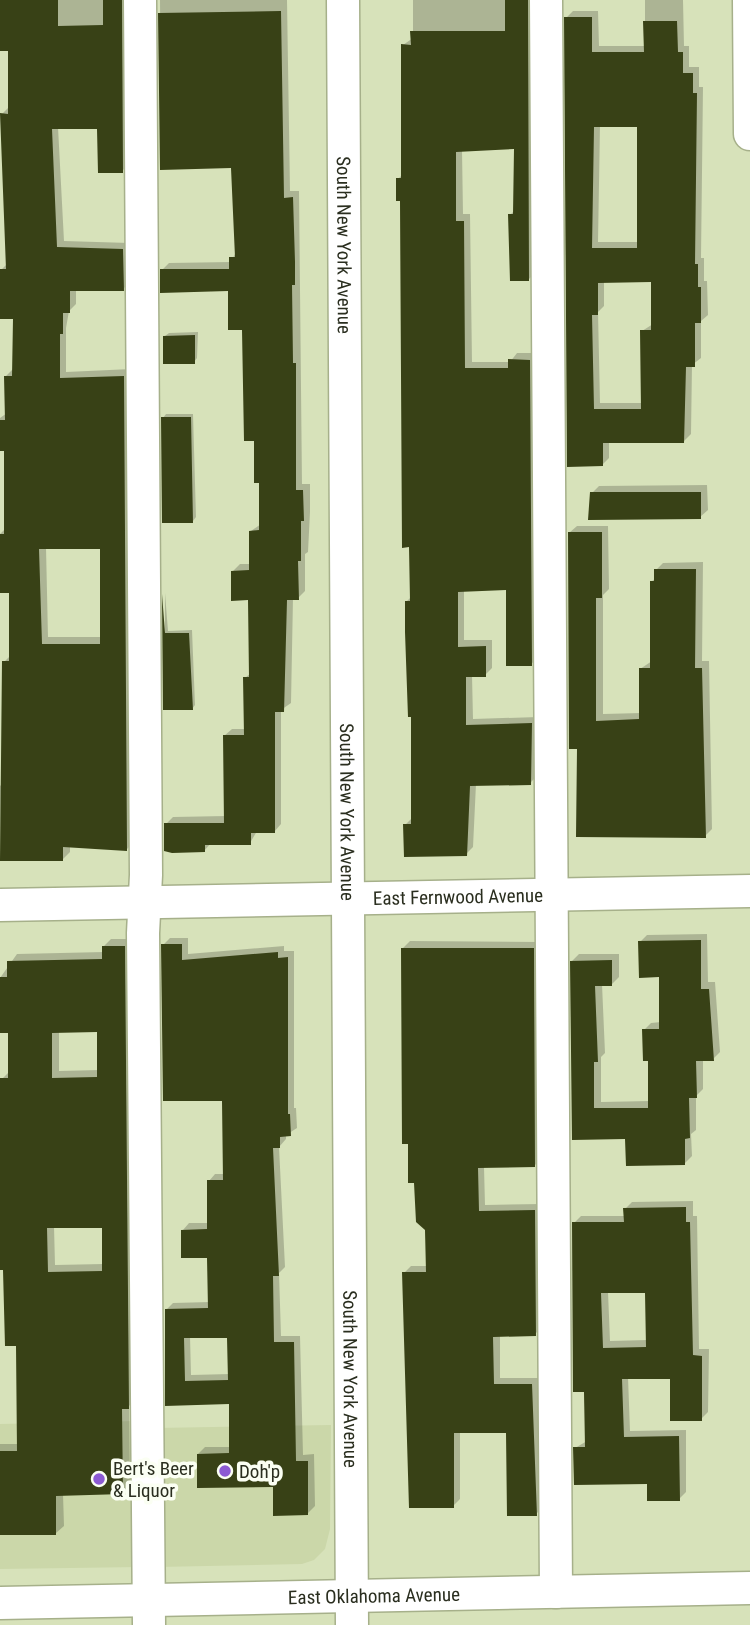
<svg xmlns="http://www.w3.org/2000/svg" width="750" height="1625" font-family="'Roboto Condensed',sans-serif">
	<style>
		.built { fill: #cbd7a9 }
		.shadow { fill: #0003; fill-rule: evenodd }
		.building { fill: #384116; fill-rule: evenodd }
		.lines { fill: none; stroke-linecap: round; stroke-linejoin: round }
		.minor-casing { stroke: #a6b08a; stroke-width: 35 }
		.minor { stroke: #fff; stroke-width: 32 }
		.poi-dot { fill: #8c5ad3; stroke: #fbfff3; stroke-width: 2.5 }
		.labels { text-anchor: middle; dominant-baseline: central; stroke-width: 7; stroke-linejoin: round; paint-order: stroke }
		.street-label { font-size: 19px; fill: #2a2e1f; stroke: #fbfff3 }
		.poi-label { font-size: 19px; fill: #2a2e1f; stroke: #fbfff3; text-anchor: start }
	</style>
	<rect width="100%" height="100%" fill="#d7e2ba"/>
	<path class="built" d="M137,1421L139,1567L0,1569V1424Z
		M331,1425L330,1529L325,1549L314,1560L302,1564L158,1567L156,1428Z"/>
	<path class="shadow" d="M1,0H128L129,164L122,171L99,127H58L64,241L130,243V282L123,289L76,290V304L69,311L66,328V372L131,369L134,842L127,849L70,846V852L63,859H1L0,786L5,781L4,662L11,655V591H0V534L6,528V449H0V418L7,413L6,376L14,368L15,317L1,270L7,264L2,114L10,106V49ZM46,547L102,548V637H48Z
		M160,0H287L290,191H299L302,484H310V512L308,552L305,554V591L298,598H293L291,703L281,710V824L274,832L257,831L250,843H211L204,851L166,824L173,817L226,816L224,736L232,729H246L245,678L251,673L250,599L233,571L240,564H251V531L261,524V481L244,328L229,290L162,270L169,263L231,262L236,252L232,166L161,168Z
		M413,0H534L536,272L529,279L510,215L515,210L516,147L462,150L463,214H470L472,362H510L517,353H536L538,658L531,664L508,588L464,590V640H492V668L485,675H472L473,719L538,717L537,776L530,783L476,784L473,847L466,854L405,825L412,818L413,715L406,602L411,597L401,199L398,179L403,174V45L413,38Z
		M645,0H683L684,46H689V67H699V87H703L701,258H704V281H707L708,315L701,321V358L692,365L691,434L684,441L609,442V458L602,465H569L566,18L573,11H598L599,46H645ZM600,125H639V242H598ZM653,280V324L642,331V403H600L598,312L604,306V281Z
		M198,332L197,358L194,362L165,336L169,333Z
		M166,414H193L196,517L193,521L163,418Z
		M707,485L708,510L700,517L592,493L599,486Z
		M577,526H608L609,589L603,595V714L641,713L640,669L652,661L651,582L656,578V570L663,563L703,562L702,661H709L712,829L705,836L579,747L569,533Z
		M165,593L168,631L192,630L195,705L192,709L165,708Z
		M707,934L708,982H715L720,1052L713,1059H703V1089L696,1096V1130L691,1134L692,1156L685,1163L627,1137L573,1138L572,961L579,954H619V977L612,984H602L605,1053L601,1057V1102L650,1101L649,1059L644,1030L651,1023L661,1022L660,976L640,942L647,935Z
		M170,938H188V954L284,946V951H294V1108H296L297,1128L286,1135V1139L279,1147L285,1267L279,1273L281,1336H300L303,1455L314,1454L315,1506L308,1513L274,1485L198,1454L205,1447H231L230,1402L167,1405L166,1310L173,1303L210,1302L209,1256L183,1230L189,1223H209V1181L215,1174H225L224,1099L163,945ZM190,1336H229L230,1374L191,1375Z
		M111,939H132L136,1399L129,1406L130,1485L122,1493L63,1494L64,1526L56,1533L0,1534V1444H19L18,1344L4,1268H0L2,1079L10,1071V1032L0,978L17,954L104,952V946ZM98,1030L99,1070L59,1071V1031ZM54,1226H104L103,1264L55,1265Z
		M410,941L540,942L541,1159L534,1166L484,1167L485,1205L541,1204L542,1327L535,1334L500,1335V1378H538L543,1507L536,1514L508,1431H460V1499L453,1506L404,1273L411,1266H428L403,948Z
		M693,1201V1216H697L699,1349H709L708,1412L701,1419L672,1377H628L630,1431L686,1430V1492L679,1499L575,1448L587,1441L574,1223L581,1216H625V1209L632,1202ZM647,1291V1340L610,1341L608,1292Z"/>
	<path class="building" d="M0,0H58V26L103,25V0H122L123,173H98L97,129H52L57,247L123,249L124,291H70V313H63V334H60V378L124,376L127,851L63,847V861H0L2,661H9V593H0V534H4V451H0V420H5L4,376H12L13,319H0V269H6L0,113L8,114V51H0ZM39,549H100V644H42Z
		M505,0H528L529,281H510L508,214H513L514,149L456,152V221H464L465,368H508V359L530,360L532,666H506V590L458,592V647L486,646V677H466V725L532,723L531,785L470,786L467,856L404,857L403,824H411V717H408L405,632V601H410L409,547L402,548L400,201H396V178H401V44L411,45L410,31H505Z
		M281,11L284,198L293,197L295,262V285H292L293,363H296V490H303L304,521H301V561H298L299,600H287L284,712H275V833H251V845H205V852L172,853L164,851V823H224L223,735H244L243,677H249L248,600L231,601V571L249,570V531L259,530V483H254V441H244L242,330H228V291L160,293V269H229V257H235L231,168L160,170L158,13Z
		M564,17H592V52H644L643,21H677L678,52H683V73H693V93H697L695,264H698V287H701V323H695V367H686L684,443H603V466L567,467ZM594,127H637V248H592ZM651,282V330H640L641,409H594L592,315H598V283Z
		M195,335V364H163V336Z
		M161,417H191L193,523H162Z
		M590,492H701V519L588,520Z
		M568,532H602V598H596V721L639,719V668H650V581H654V569H696L695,668H702L706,838L576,837L577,749H569Z
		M162,594L165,633H189L193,710H163Z
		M701,940V989H709L714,1061H696L697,1098H689L690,1138L685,1139V1165L626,1166L625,1139L572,1140L570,961L612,960V986H595L598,1062H594V1108H648V1061H643L642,1029H659V977L639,978L638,941Z
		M161,944H182V960L278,952V958L288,957V1114H290L291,1136L280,1137V1148H273L279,1276H273L274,1342H294L296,1461H308V1515L273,1516V1487L197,1488V1454L229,1453V1404L165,1406V1309L208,1308L207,1258H181V1230L207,1229V1180H223L222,1101H163ZM184,1338H227L228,1380L185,1381Z
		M102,946H125L129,1409H122L123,1494L56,1496V1535H0V1451H17L16,1346H5L3,1270H0V1078H8V1033H0V977H7V961L102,959ZM97,1032V1077L52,1078V1033ZM47,1228H102V1271L48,1272Z
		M401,948H534L535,1167L478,1168L479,1211L535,1210L536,1336L493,1337L494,1384H532L537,1516H507L506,1433H454V1508H409L402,1272H426L425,1230L416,1222L414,1183H408V1144H402Z
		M686,1207V1222H690L693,1355L702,1356V1421H670V1379H622L624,1437L679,1436L680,1501H647V1484L574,1485L573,1447H585L584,1392H573L572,1222H624L623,1208ZM601,1293H645L646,1347L603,1348Z"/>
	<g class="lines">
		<g class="minor-casing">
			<g id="minor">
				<path d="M140,0L146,875L143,933L149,1625"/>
				<path id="s1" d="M343,0L352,1625"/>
				<path d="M546,0L556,1592"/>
				<path d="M749,0L750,134"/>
				<path id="s2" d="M0,905L750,891"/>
				<path id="s3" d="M0,1603L750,1588"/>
			</g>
		</g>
		<use href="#minor" class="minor"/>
	</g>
	<g class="poi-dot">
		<circle cx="225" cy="1471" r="7"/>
		<circle cx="99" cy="1479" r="7"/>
	</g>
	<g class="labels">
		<g class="street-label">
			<text stroke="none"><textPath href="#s1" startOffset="245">South New York Avenue</textPath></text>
			<text stroke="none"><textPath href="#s1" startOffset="812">South New York Avenue</textPath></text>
			<text stroke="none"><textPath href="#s2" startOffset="458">East Fernwood Avenue</textPath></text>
			<text stroke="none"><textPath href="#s1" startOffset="1379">South New York Avenue</textPath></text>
			<text stroke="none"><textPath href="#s3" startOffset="374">East Oklahoma Avenue</textPath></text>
		</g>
		<g class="poi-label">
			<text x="113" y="1468">Bert's Beer<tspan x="113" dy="22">&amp; Liquor</tspan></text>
			<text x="239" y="1471">Doh'p</text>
		</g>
	</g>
</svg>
